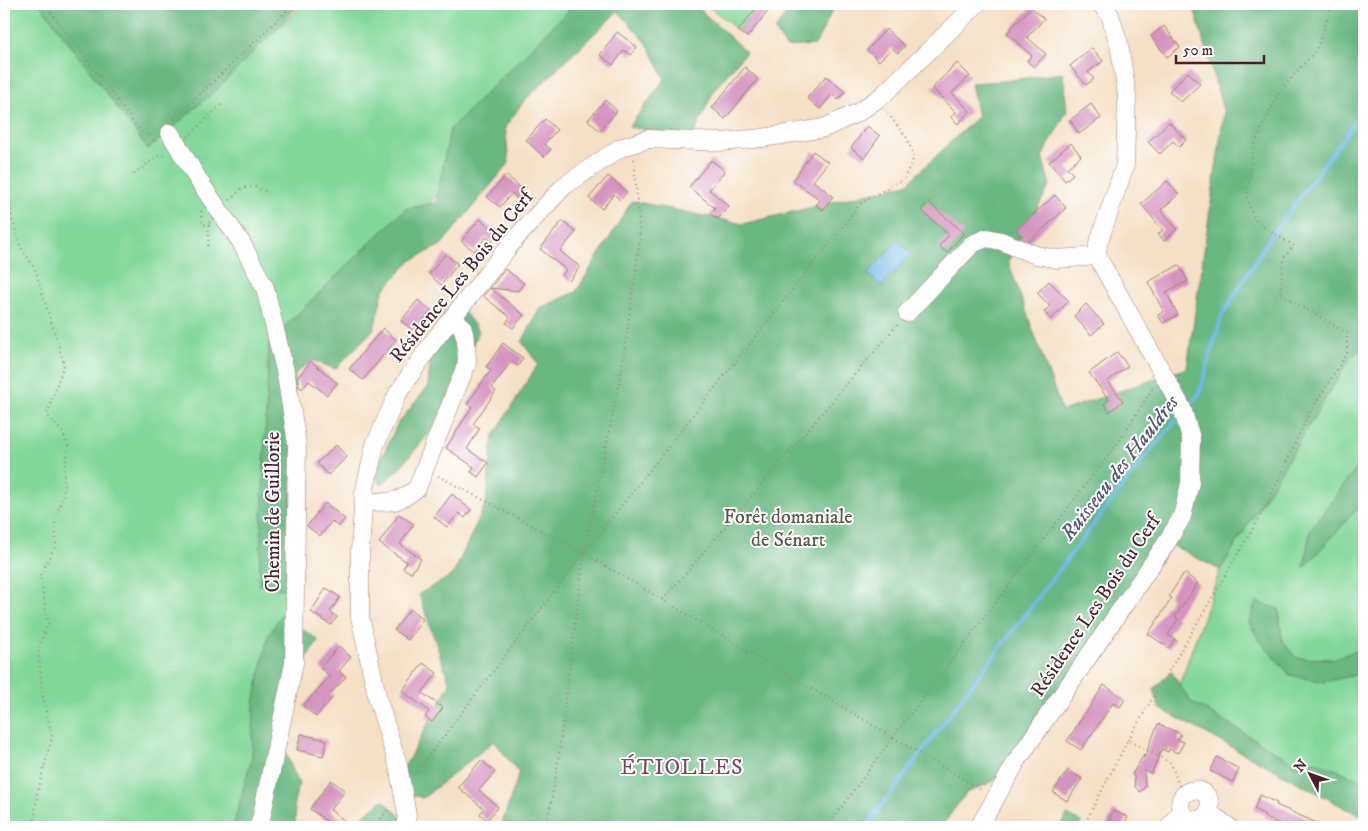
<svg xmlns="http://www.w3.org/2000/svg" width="1368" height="831" font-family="'IM FELL DW Pica',serif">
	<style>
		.green { fill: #82d79a; stroke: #667b62 }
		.forest { fill: #69b882; stroke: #5a6c56 }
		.water { fill: #6fbae8; stroke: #5c6c8a }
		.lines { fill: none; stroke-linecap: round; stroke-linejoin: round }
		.stream { stroke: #6fbae8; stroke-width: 4 }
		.building { fill: #d593c0 }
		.minor-casing { stroke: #9f8078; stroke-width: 19 }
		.path { stroke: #9f8078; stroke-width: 2; stroke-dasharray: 1 4; stroke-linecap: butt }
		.minor { stroke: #fff; stroke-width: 18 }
		.labels { text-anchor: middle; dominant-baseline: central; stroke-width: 4; stroke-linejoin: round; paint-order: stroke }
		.street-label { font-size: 20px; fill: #4a1f2b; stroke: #fff }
		.park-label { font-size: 20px; fill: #5b564c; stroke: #fff }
		.water-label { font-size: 21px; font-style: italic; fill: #57556d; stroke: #fff }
		.quarter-label { font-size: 22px; letter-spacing: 1px; fill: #7b485f; stroke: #fff }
	</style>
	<rect width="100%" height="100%" fill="#fff"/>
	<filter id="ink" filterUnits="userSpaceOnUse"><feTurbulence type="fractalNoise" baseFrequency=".02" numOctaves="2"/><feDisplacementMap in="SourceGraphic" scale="10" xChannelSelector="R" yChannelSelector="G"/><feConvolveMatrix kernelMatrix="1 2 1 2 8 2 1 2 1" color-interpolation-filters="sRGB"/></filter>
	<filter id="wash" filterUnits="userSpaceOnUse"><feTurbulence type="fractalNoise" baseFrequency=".0096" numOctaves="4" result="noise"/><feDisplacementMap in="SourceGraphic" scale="20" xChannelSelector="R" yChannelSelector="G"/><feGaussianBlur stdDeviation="1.12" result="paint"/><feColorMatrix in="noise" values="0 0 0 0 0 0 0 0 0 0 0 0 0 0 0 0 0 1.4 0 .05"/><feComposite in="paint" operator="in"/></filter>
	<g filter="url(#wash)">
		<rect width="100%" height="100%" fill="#f4e0c5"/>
		<path class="green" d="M4,4H41L156,140L304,4H604L287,367L292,460L287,672L252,827H4Z
			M706,4H759L738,30Z
			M1364,344V813L1174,700L1220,570L1349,360Z"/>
		<path class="forest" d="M40,4H300L218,88L148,149Z
			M575,4H694L746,52L714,90L693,136L629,127L665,79L647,43L618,11L524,101L505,127L509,163L441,245L410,261L383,291L374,329L335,369L312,360L295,374L289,551L296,591L259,585L269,342L405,209L436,203L450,129Z
			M792,4H840L832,11L815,45L786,47L775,31Z
			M1193,4H1364V344L1349,360L1220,570L1172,545L994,781L966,793L941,827H501L519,773L494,741L423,798L402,792L401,773L450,684L419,594L453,575L486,503L493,437L538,364L522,342L540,308L576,292L632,201L743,224L907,184L978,116L971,83L1003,81L1063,73L1067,111L1042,157L1050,185L1008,261L1062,411L1187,368L1224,113Z
			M462,309L479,331L432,430L396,472L381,485L374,474L398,423L428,387L430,360Z
			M1364,458V501L1304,568L1310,530Z
			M1256,602L1279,609L1282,640L1296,658L1333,659L1359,650L1364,637V673L1324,682L1290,675L1259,640L1249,622Z
			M281,615L318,640L291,685L282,744L299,784L294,801L296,827H233L252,757L254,702L268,637Z
			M1171,671L1190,701L1296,764L1315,761L1364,781V818L1159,708L1154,689Z
			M383,800L402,818L400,827H356V822Z
			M1067,815L1081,822L1078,827H1060Z"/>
		<path class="water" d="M897,241L911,253L882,286L868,274Z"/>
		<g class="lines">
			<path class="stream" d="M1187,408L1199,394L1222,315L1269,239L1364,110
				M866,827L974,682L1138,466L1179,417"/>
		</g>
		<g id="blocks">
			<path class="building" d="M759,4H774L747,37L738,31Z
				M1031,7L1044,19L1027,37L1046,54L1034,67L1027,61L1032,56L1007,33Z
				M1164,26L1180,47L1167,57L1151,36Z
				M886,29L905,46L898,53L892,48L879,61L867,50Z
				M617,32L637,47L631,55L624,50L613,65L600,55Z
				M1092,48L1103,61L1088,72L1094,79L1086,85L1070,66Z
				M957,63L970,76L952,93L970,111L958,124L951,117L956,112L932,88Z
				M745,67L758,79L725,119L712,108Z
				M1188,72L1200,84L1181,102L1169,91Z
				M826,76L845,92L838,100L832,94L820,109L807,98Z
				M605,100L617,111L600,131L588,120Z
				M1091,104L1101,118L1079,134L1070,120Z
				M545,119L557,130L544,144L551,149L544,157L526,140Z
				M1169,122L1186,140L1179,147L1173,141L1160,154L1148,142Z
				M867,126L880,136L864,158L851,148Z
				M1071,143L1081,156L1067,168L1073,174L1065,181L1049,162Z
				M813,151L828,162L813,181L833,196L823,210L816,205L820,200L793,180Z
				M711,160L725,171L709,190L729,206L718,219L710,214L715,208L689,187Z
				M506,175L525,191L518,199L512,193L500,207L487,197Z
				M608,176L627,192L620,200L614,194L602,209L589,198Z
				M1167,181L1179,194L1161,210L1177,229L1164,241L1158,234L1163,230L1141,204Z
				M1055,195L1066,208L1030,241L1024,239L1016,230Z
				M928,202L964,233L947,253L939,246L949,235L921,210Z
				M480,219L499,234L492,242L486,237L474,251L461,241Z
				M562,221L576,232L560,251L580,267L569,281L562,275L566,270L540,249Z
				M445,254L458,264L441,285L429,274Z
				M1179,265L1188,281L1166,292L1178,315L1163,323L1158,315L1164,312L1148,282Z
				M505,269L524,283L518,291L490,288Z
				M1049,281L1069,301L1051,319L1044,312L1050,306L1037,293Z
				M490,288L524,315L513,328L506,323L510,317L483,296Z
				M418,300L431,311L414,331L401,321Z
				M1086,304L1104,324L1091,335L1074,316Z
				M383,328L396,340L363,380L349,369Z
				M503,343L523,358L518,366L511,361L492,388L496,391L473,424L480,428L467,449L488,463L478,477L471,472L474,467L446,448L472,407L467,404L491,370L486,367Z
				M1117,352L1128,366L1108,381L1123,401L1109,412L1104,404L1109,400L1089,373Z
				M311,361L337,383L327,395L309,381L302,389L298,385L297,378Z
				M336,445L347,457L328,475L317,463Z
				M452,494L471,510L465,518L459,513L447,527L434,517Z
				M325,503L345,519L338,527L332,521L320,536L307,526Z
				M399,514L414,524L400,544L421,559L411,573L403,568L407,562L379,543Z
				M1184,573L1198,583L1175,617L1178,619L1168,635L1175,639L1169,648L1148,634L1172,598L1169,596Z
				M326,588L340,597L330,612L337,617L331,625L311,612Z
				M410,609L423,619L408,640L394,630Z
				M339,646L351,657L339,671L346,677L330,694L333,697L316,717L303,706L330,676L320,668Z
				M423,663L437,673L422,693L443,708L432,722L425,717L429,711L402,691Z
				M1104,685L1125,699L1120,707L1113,703L1081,750L1067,741Z
				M1158,724L1181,734L1178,740L1184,742L1178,753L1169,749L1168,752L1162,749L1151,774L1144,770L1145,787L1140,792L1135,787L1134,776L1132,774L1144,755V758Z
				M301,734L327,740L323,756L297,750Z
				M1217,757L1239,769L1233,782L1210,771Z
				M481,760L495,772L479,790L498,807L487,820L480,814L484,809L458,787Z
				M1068,770L1082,779L1067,801L1053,792Z
				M331,780L345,791L330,810L353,827H335L310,809Z
				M1260,795L1277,803L1276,805L1326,827H1287L1264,817L1265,815L1254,809Z
				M1113,811L1128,817L1123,827H1106Z"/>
		</g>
	</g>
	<g filter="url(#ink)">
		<use href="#blocks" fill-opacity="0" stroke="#9f8078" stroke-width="1"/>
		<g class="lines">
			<g class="minor-casing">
				<path id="minor" d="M170,133L199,181L241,242L265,288L286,375L297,444L294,663L261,819L258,827
					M907,313L972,244L987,238L1001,241L1036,255L1057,259L1097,256
					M364,501C388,502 397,505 417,488L467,363L466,341L462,326L453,317
					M1180 805a15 15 0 1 1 30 0a15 15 0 1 1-30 0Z
					M1208,812L1229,827
					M405,827L407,815L398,765L378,700L360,617V551L364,493L375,445L398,393L432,343L515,239L564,186L620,148L648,139L722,142L762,138L824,128L859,112L883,95L977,4
					M979,827L1018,759L1165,545L1182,517L1190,483L1191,438L1182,408L1097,256L1098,244L1125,165L1127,95L1119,44L1110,15L1101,4
					M1169,827L1180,812"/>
			</g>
			<path class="path" d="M45,4L137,127C143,133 146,136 155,135
				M4,96L8,107L4,114
				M174,119L294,4
				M188,137L224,102
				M4,171L9,188L12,219L20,246L35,269L64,364L47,415L63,433L69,448L64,469V494L55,519L56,545L40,575L48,624L38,649L43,697L52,737L37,794L34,827
				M134,174L159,155L166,156
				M230,200L242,188L255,187L269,193
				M201,211L202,222L204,225L210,222
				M208,246L209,224
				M438,476L584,553L983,791
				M663,600L898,324
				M1128,740L1267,505L1307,417L1347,353V333L1280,294L1284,257L1294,246L1262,226L1253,217L1247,197L1254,145L1279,92L1316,50L1333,4
				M414,775L584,553L861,203L904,179L914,157L907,138L885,110
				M375,827L390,807
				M546,827L556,776L584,553L622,369L640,239L634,158
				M827,827L893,737L1120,440L1153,388
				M1083,827L1128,740L1171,763L1179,786L1185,793"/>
			<use href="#minor" class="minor"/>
		</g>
	</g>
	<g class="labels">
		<g class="street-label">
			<text transform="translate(462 277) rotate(-51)">Résidence Les Bois du Cerf</text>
			<text transform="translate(273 512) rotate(-90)">Chemin de Guillorie</text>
			<text transform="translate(1096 606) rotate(-56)">Résidence Les Bois du Cerf</text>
		</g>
		<g class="park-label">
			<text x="788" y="517">Forêt domaniale<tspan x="788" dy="23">de Sénart</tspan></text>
		</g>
		<g class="water-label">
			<text transform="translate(1120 468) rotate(-52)">Ruisseau des Hauldres</text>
		</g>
		<g class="quarter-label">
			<text x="682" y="767">ÉTIOLLES</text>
		</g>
	</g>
	<rect width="1368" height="831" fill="none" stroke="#fff" stroke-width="20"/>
	<g transform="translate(1310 774) rotate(311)" stroke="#ffffff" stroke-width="4" paint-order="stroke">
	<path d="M0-4L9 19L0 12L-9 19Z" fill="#4a1f2b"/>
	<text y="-8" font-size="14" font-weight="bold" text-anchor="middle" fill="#4a1f2b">N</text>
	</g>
	<path d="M1176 55v8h88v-8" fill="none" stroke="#4a1f2b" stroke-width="2.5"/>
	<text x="1183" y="55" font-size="15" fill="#4a1f2b" stroke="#ffffff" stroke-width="4" paint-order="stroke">50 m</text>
</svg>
